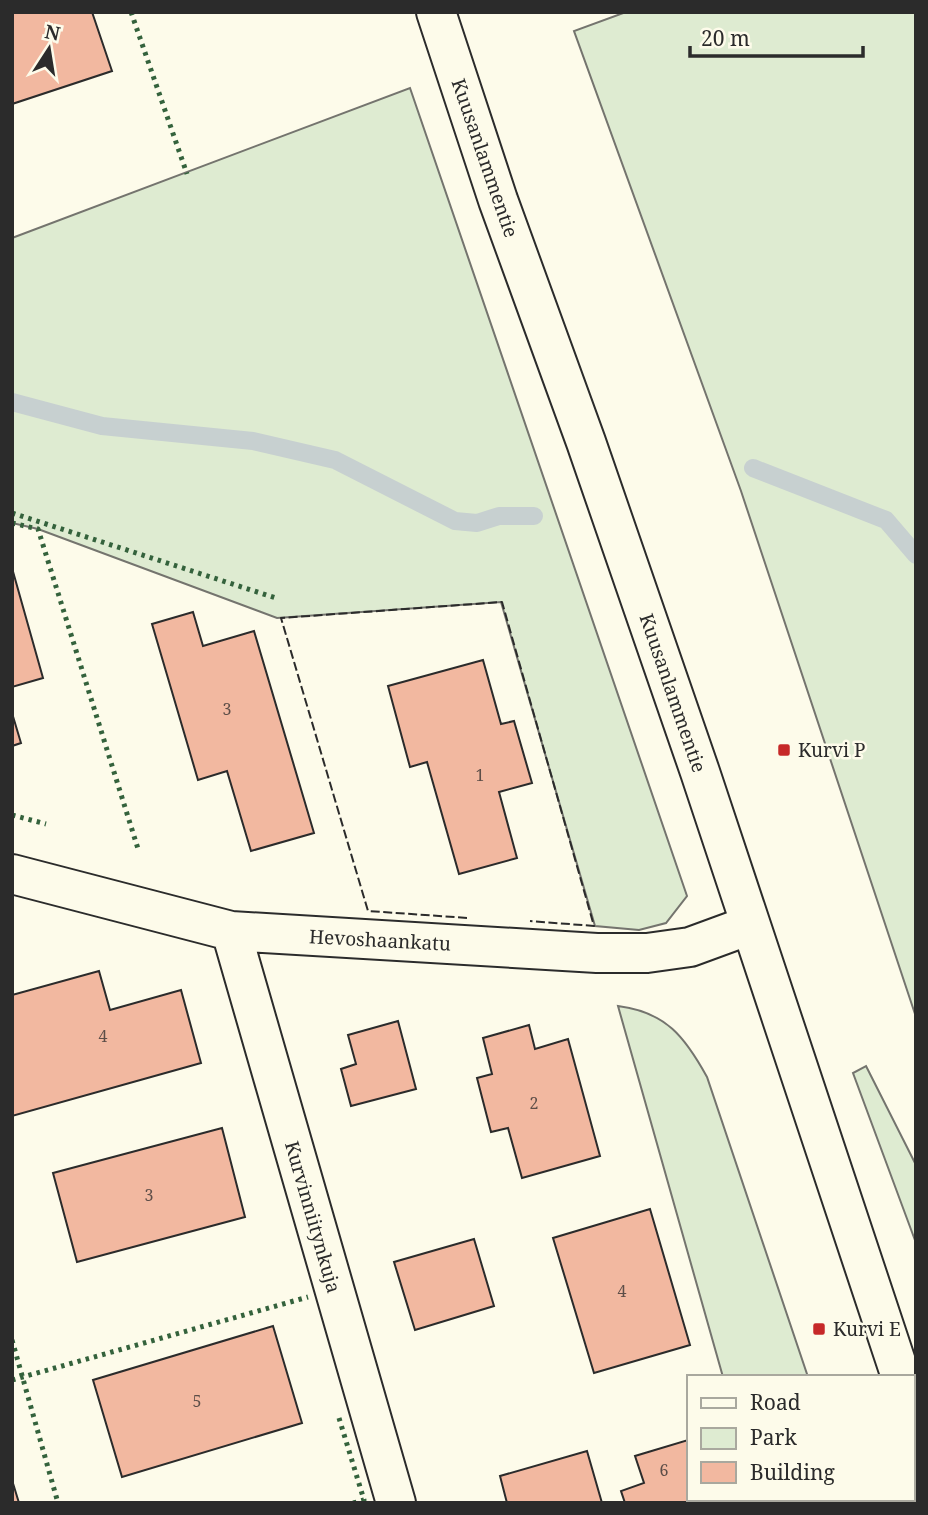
<svg xmlns="http://www.w3.org/2000/svg" width="928" height="1515" font-family="'Noto Serif',serif">
	<style>
		.green { fill: #deebd1; stroke: #74746e; stroke-width: 2 }
		.lines { fill: none; stroke-linecap: round; stroke-linejoin: round }
		.stream { stroke: #c7d0d0; stroke-width: 18 }
		.building { fill: #f2b8a0; stroke: #2b2b2b; stroke-width: 2 }
		.minor-casing { stroke: #2b2b2b; stroke-width: 42 }
		.tertiary-casing { stroke: #2b2b2b; stroke-width: 42 }
		.minor { stroke: #fdfbea; stroke-width: 38 }
		.tertiary { stroke: #fdfbea; stroke-width: 38 }
		.hedge { stroke: #34623c; stroke-width: 5; stroke-dasharray: 3.5 5; stroke-linecap: butt }
		.fence { stroke: #2b2b2b; stroke-width: 2; stroke-dasharray: 9 3.5; stroke-linecap: butt }
		.poi-dot { fill: #c62828; stroke: #fdfbea; stroke-width: 2.5 }
		.labels { text-anchor: middle; dominant-baseline: central; stroke-width: 5; stroke-linejoin: round; paint-order: stroke }
		.number-label { font-size: 16px; fill: #5d4e48 }
		.street-label { font-size: 19px; fill: #2b2b2b; stroke: #fdfbea }
		.poi-label { font-size: 19px; fill: #2b2b2b; stroke: #fdfbea; text-anchor: start }
	</style>
	<rect width="100%" height="100%" fill="#fdfbea"/>
	<path class="green" d="M626,12H916V1017L741,491L574,31Z
		M410,88L687,896L666,923L639,930L595,926L501,602L277,618L38,529L12,523V238Z
		M618,1006C666,1012 685,1037 707,1077L808,1377H723Z
		M866,1066L916,1165V1243L853,1073Z
		M758,1499H850L851,1503H759Z"/>
	<g class="lines">
		<path class="stream" d="M12,402L102,426L253,441L335,460L455,521L477,523L499,516H534
			M753,468L886,520L916,555"/>
	</g>
	<path class="building" d="M12,12H92L112,71L12,104Z
		M12,568L43,678L12,687Z
		M193,612L203,646L254,631L314,833L251,851L227,771L198,780L152,624Z
		M483,660L501,724L514,721L532,783L499,792L517,858L459,874L427,762L410,767L388,686Z
		M12,713L21,743L12,746Z
		M99,971L110,1010L181,990L201,1063L12,1116V995Z
		M398,1021L416,1089L351,1106L341,1069L356,1064L348,1035Z
		M529,1025L535,1049L568,1039L600,1156L522,1178L508,1128L491,1132L477,1078L492,1074L483,1038Z
		M222,1128L245,1217L77,1262L53,1173Z
		M650,1209L690,1345L594,1373L553,1238Z
		M474,1239L494,1306L415,1330L394,1262Z
		M273,1326L302,1423L122,1477L93,1380Z
		M688,1440V1499H726L727,1503H625L621,1491L644,1483L635,1456Z
		M587,1451L602,1503H507L500,1476Z
		M12,1480L19,1503H12Z"/>
	<g class="lines">
		<g class="minor-casing">
			<path id="minor" d="M12,874L231,931L597,953H647L690,947L750,925
				M231,931L396,1503"/>
		</g>
		<g class="tertiary-casing">
			<path id="tertiary" d="M436,12L498,200L586,442L700,772L901,1377
				M912,1408L916,1418"/>
		</g>
		<use href="#minor" class="minor"/>
		<use href="#tertiary" class="tertiary"/>
		<path class="hedge" d="M131,12L187,174
			M12,513L279,599
			M12,523L38,529L139,852
			M12,815L46,824
			M12,1340L58,1503
			M12,1380L308,1297
			M339,1418L364,1500L353,1503"/>
		<path class="fence" d="M467,918L368,911L281,618L502,602L594,926L530,921"/>
	</g>
	<g class="poi-dot">
		<rect x="777" y="743" width="14" height="14" rx="3.5"/>
		<rect x="812" y="1322" width="14" height="14" rx="3.5"/>
	</g>
	<g class="labels">
		<g class="number-label">
			<text x="227" y="709">3</text>
			<text x="480" y="775">1</text>
			<text x="103" y="1036">4</text>
			<text x="534" y="1103">2</text>
			<text x="149" y="1195">3</text>
			<text x="622" y="1291">4</text>
			<text x="197" y="1401">5</text>
			<text x="664" y="1470">6</text>
		</g>
		<g class="street-label">
			<text transform="translate(485 158) rotate(71)">Kuusanlammentie</text>
			<text transform="translate(673 693) rotate(71)">Kuusanlammentie</text>
			<text transform="translate(380 940) rotate(3)">Hevoshaankatu</text>
			<text transform="translate(313 1217) rotate(74)">Kurvinniitynkuja</text>
		</g>
		<g class="poi-label">
			<text x="798" y="750">Kurvi P</text>
			<text x="833" y="1329">Kurvi E</text>
		</g>
	</g>
	<rect width="928" height="1515" fill="none" stroke="#2b2b2b" stroke-width="28"/>
	<rect x="687" y="1375" width="228" height="126" fill="#fdfbea" stroke="#a9a89e" stroke-width="2"/>
	<rect x="701" y="1398" width="35" height="10" fill="#fdfbea" stroke="#a9a89e" stroke-width="2"/>
	<text x="750" y="1410" font-size="21" fill="#2b2b2b">Road</text>
	<rect x="701" y="1428" width="35" height="21" fill="#deebd1" stroke="#a9a89e" stroke-width="2"/>
	<text x="750" y="1445" font-size="21" fill="#2b2b2b">Park</text>
	<rect x="701" y="1462" width="35" height="21" fill="#f2b8a0" stroke="#a9a89e" stroke-width="2"/>
	<text x="750" y="1480" font-size="21" fill="#2b2b2b">Building</text>
	<g transform="translate(49 49) rotate(12)" stroke="#fdfbea" stroke-width="5" paint-order="stroke">
	<path d="M0-5L12 26L0 18L-12 26Z" fill="#2b2b2b"/>
	<text y="-10" font-size="19" font-weight="bold" text-anchor="middle" fill="#2b2b2b">N</text>
	</g>
	<path d="M690 46v10h173v-10" fill="none" stroke="#2b2b2b" stroke-width="3.5"/>
	<text x="701" y="46" font-size="21" fill="#2b2b2b" stroke="#fdfbea" stroke-width="5" paint-order="stroke">20 m</text>
</svg>
